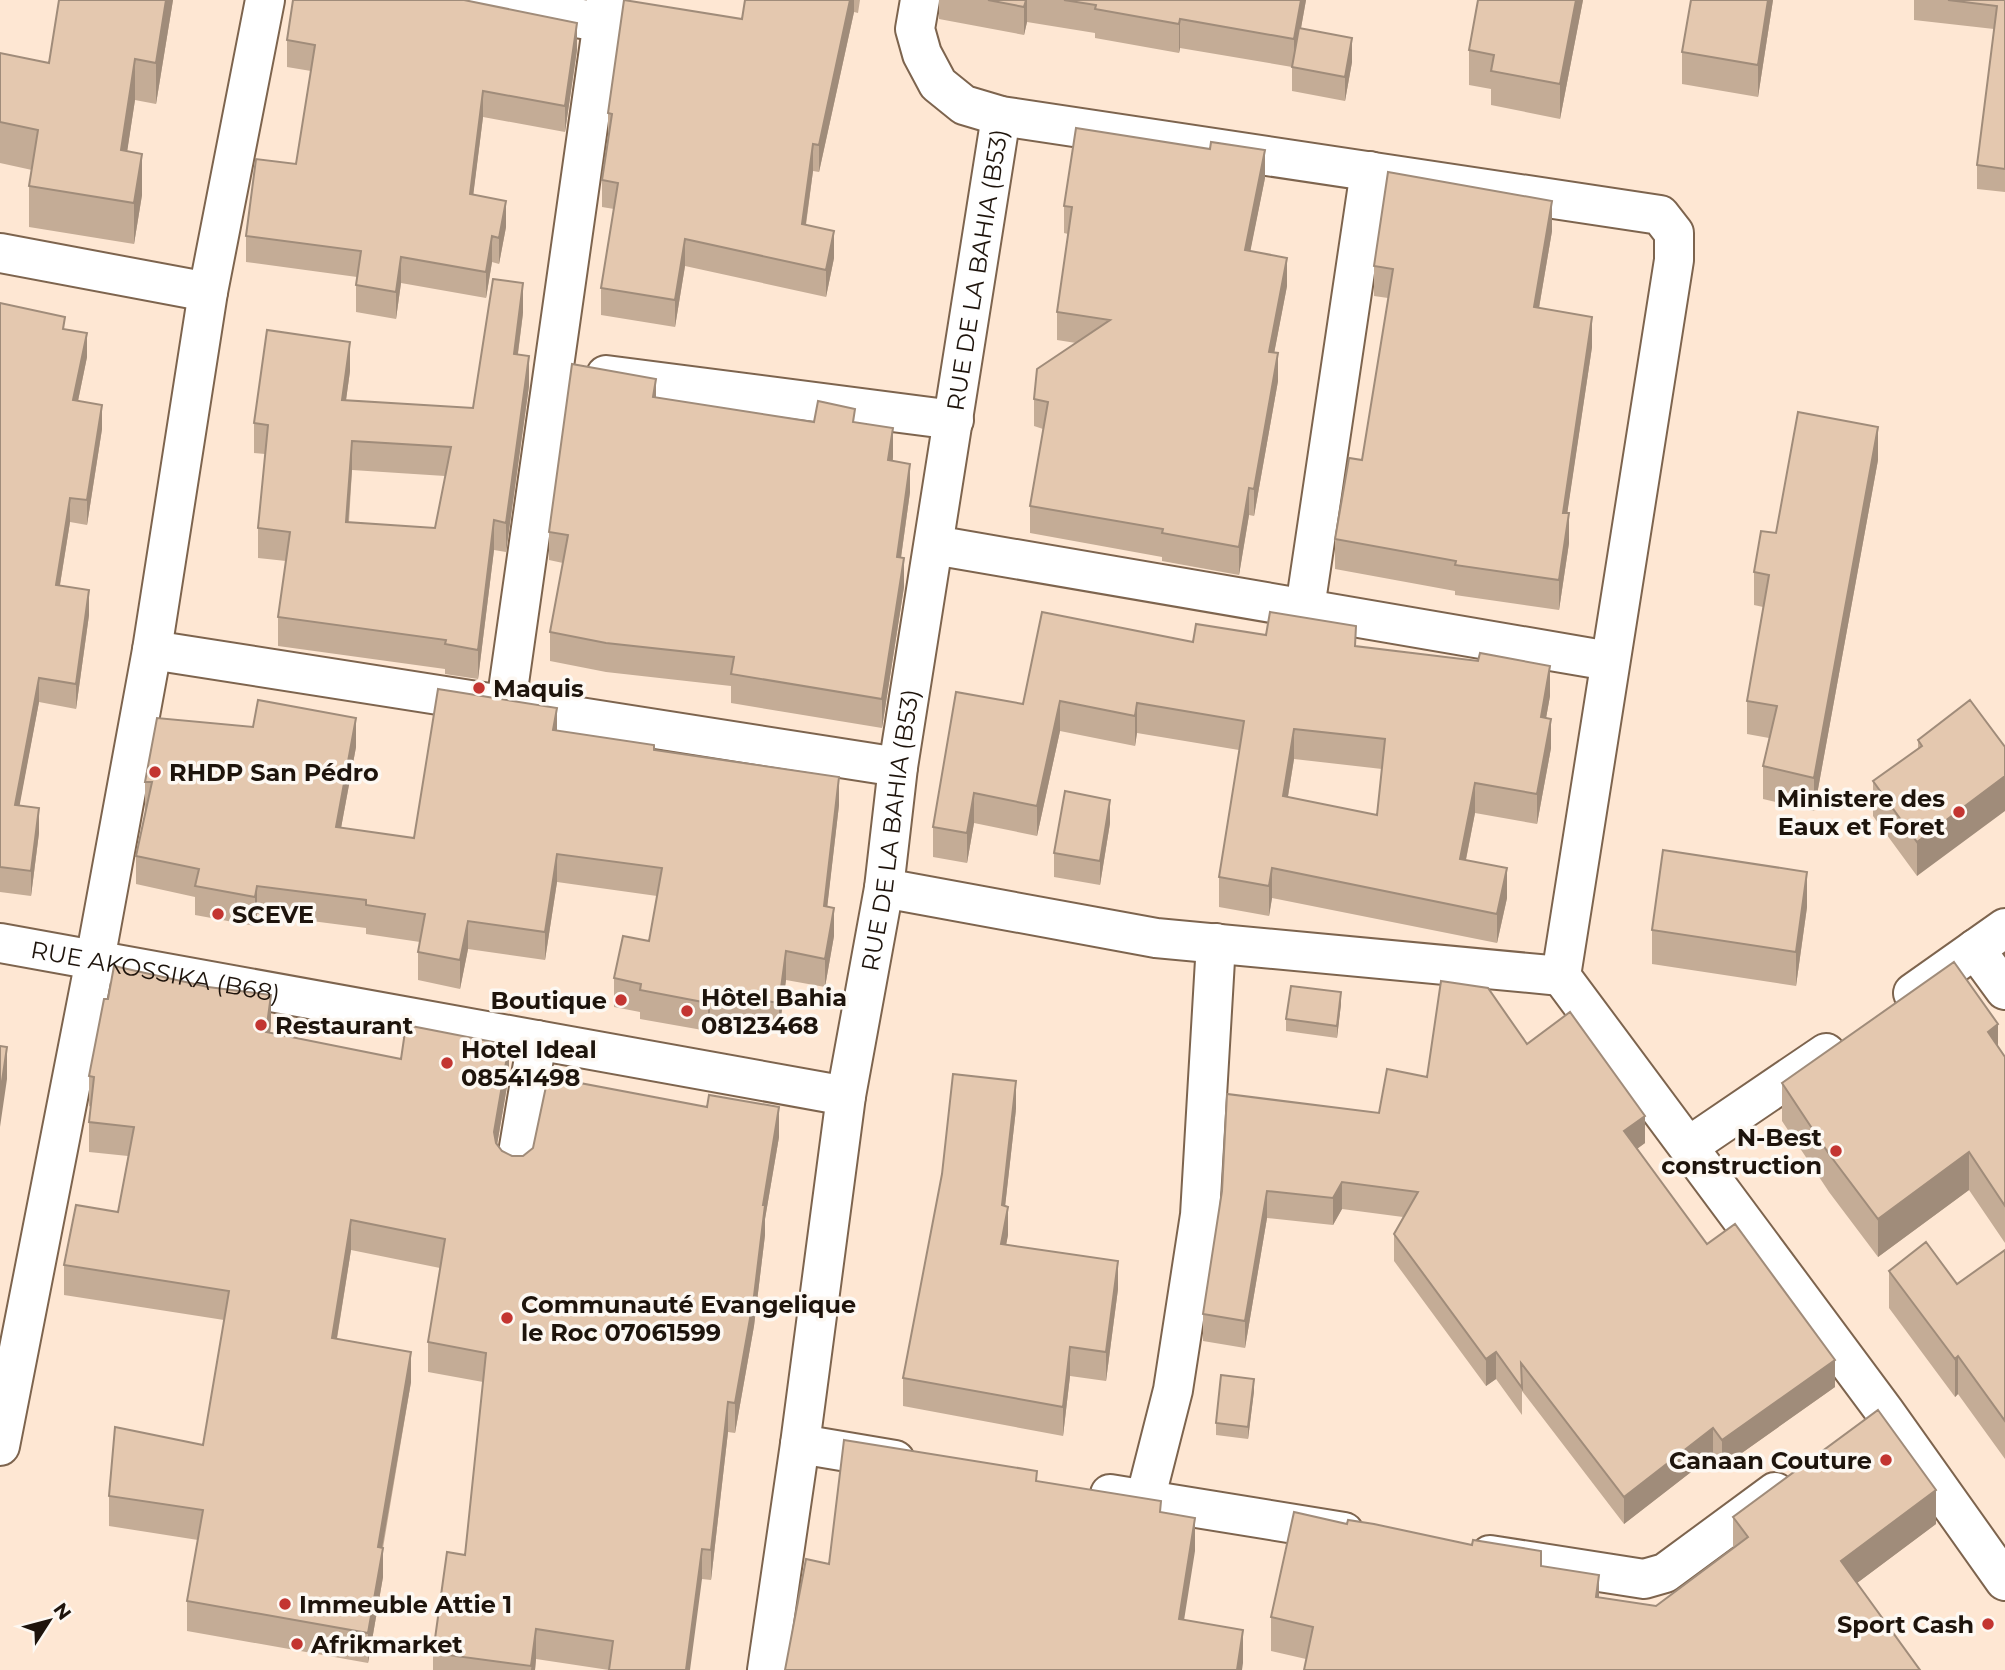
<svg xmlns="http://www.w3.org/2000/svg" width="2005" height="1670" font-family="Montserrat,sans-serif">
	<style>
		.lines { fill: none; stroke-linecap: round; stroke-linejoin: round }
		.street-casing { stroke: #7d644e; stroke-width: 42 }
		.street { stroke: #fff; stroke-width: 38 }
		.wall { fill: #c4ac96; fill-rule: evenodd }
		.shaded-wall { fill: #a08c7a }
		.building { fill: #e4c8af; stroke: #a08c7a; stroke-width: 2; fill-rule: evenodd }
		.poi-dot { fill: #c33531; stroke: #fdf8f2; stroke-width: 2.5 }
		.labels { text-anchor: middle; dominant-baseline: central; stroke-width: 7; stroke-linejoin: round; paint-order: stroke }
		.street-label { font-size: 24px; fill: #1e140c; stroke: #fdf8f2 }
		.poi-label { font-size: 24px; font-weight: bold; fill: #1e140c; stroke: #fdf8f2; text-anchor: start }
	</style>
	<rect width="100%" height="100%" fill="#fee7d3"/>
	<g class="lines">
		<g class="street-casing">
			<g id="street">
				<path d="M462,0L601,22"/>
				<path d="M920,0L915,29L922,54L938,84L964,105L1001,116L1660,215L1674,233V260L1561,976L1885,1412L2005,1581"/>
				<path d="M0,253L208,292"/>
				<path d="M606,375L954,420"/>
				<path d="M934,545L1609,661"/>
				<path d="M1305,608L1370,171"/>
				<path d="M152,650L898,767"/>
				<path d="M506,704L606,0"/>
				<path d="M884,888L1156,938L1561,976"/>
				<path id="s1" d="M0,943L846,1096"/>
				<path d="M1975,949L2005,990"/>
				<path d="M1913,993L2005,928"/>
				<path d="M1689,1146L1826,1053"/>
				<path d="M516,1165L537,1040"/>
				<path d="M800,1444L895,1460"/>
				<path d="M0,1446L95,960L152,650L208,292L265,0"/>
				<path d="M1110,1494L1344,1532"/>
				<path d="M1145,1500L1173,1390L1200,1215L1216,943"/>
				<path d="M1490,1555L1644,1579L1665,1573L1775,1492"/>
				<path id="s2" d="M767,1670L800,1444L846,1096L884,888L898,767L1001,116"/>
			</g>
		</g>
		<use href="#street" class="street"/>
	</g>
	<path class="wall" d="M59,0H173L156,104L135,100L127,151L142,195L134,244L29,227V186L32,170L0,163V53L49,63Z
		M745,0H860L858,13L854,12L819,172L813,171L806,225L834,258L826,297L685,266L675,327L601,315V288L614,209L602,207V180L608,140V113L742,19Z
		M939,0H1306L1301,28L1352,62L1345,101L1292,91V67L1180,48L1179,53L1095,38V33L1027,22L1024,35L939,19Z
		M1478,0H1583L1560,119L1491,105V89L1469,85V50Z
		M1773,0L1758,97L1682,84V52Z
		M1914,0H2005V192L1977,189V165L1994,29L1914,20Z
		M287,40L577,50L565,132L483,117L473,195L506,227L499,264L492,262L486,298L401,283L396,319L356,312V285L357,277L246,262V236L296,164L311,71L287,67Z
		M1265,178L1250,251L1287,286L1274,353L1278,381L1254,516L1249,515L1239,575L1162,561V557L1030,533V506L1043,429L1034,426V399L1076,343L1057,340V312L1068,234L1064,233V206Z
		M1552,231L1539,308L1592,347L1567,513L1569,543L1559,610L1455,595V591L1335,569V539L1362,460L1388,298L1374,296V266Z
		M0,303L65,330L87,357L78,401L102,429L87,525L70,522L60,585L89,615L76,709L39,702L19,806L39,833L31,896L0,892Z
		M523,313L518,354L529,386L506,552L494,550L478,679L445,674V669L278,646V617L286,561L258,558V528L265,454L254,453V423L350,371L346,400L473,408ZM352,470L445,476L435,528L349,522Z
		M656,398L814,422H855L893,457V461L910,492L901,558L904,587L882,728L731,703V686L606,672L550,661V632L563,563L549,560V532Z
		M1878,460L1814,811L1763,799V766L1769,738L1747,734V701L1763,607L1754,605V572L1776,533Z
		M1266,635L1356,647L1550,696L1546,718L1551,748L1537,824L1475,813L1466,860L1507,898L1497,943L1272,898L1269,916L1219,907V877L1239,750L1137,733L1135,746L1060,731L1037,836L974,823L967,863L933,857V827L1023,704L1193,642ZM1294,759L1382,769L1377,815L1288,797Z
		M253,727L356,747L341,828L414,838L557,731L654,750L839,805L827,907L834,936L825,987L786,980L779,1031L710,1020L708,1031L640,1019V1012L614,1007V978L649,941L657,896L557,882L545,960L468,949L460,989L418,980V952L420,942L366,934V928L257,914L255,926L195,915V897L136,884V856L146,810H145V782Z
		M1918,740L2005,747L1917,876L1873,816V781L1918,749Z
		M1110,823L1100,885L1054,877V853Z
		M1807,907L1796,986L1652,964V930Z
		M1341,1004L1337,1038L1286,1031V1019Z
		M271,1025L270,1033L401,1059L509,1075L497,1145L502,1151L512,1156L779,1137L765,1219V1235L754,1326L735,1433L728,1432L711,1580L702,1579L609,1670L536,1659L535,1670H433V1653L465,1555L483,1382L428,1372V1342L440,1268L351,1250L337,1339L411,1382L383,1548V1577L368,1663L187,1631V1601L198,1540L109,1526V1496L203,1445L224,1320L64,1295V1265L118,1212L128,1156L89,1152V1122L91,1107L89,1106V1076Z
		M1527,1044L1645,1143L1637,1149L1707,1244L1835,1387L1722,1467L1713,1455L1624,1524L1522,1391V1415L1496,1379L1486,1386L1394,1261V1234L1403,1217L1342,1209L1333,1225L1267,1218L1245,1348L1203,1341V1314L1222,1191L1379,1113L1427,1077Z
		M1998,1046L2005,1057V1243L1969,1190L1878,1257L1829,1192L1782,1121V1083Z
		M1016,1109L1005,1206L1008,1235L1006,1244L1118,1289L1106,1381L1070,1376L1063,1436L903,1406V1378Z
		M2005,1250V1459L1958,1394L1955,1397L1889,1308V1271L1957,1284Z
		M1254,1391L1248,1439L1216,1435V1423Z
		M1733,1517L1936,1524L1857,1583L1306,1659L1271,1651V1617L1347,1524L1541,1566L1599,1597L1656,1606L1733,1549Z"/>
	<path class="shaded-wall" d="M166,0H173L156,104V63Z
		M850,0H854V12L819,172V145Z
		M1026,0H1027V22L1024,35V7Z
		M1301,0H1306L1294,67V39Z
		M1576,0H1583L1560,119V84Z
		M1768,0H1773L1758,97V65Z
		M1180,19V48L1179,53V24Z
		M577,23V50L565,132V106Z
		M1352,38V62L1345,101V77Z
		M135,59V100L121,192V150Z
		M483,91V117L470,221V194Z
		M813,144V171L802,251V224Z
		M1265,150V178L1245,278V250Z
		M142,154V195L134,244V203Z
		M506,201V227L499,264V238Z
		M1552,201V231L1534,337V307Z
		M834,231V258L826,297V270Z
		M492,236V262L486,298V272Z
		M685,239V266L675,327V300Z
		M401,257V283L396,319V292Z
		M1287,258V286L1269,380V352Z
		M523,283V313L514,383V354Z
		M1592,317V347L1563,542V513Z
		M87,333V357L73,425V400Z
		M350,342V371L342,429V400Z
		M1278,353V381L1254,516V489Z
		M529,356V386L506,552V523Z
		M656,379V408L653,397Z
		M102,405V429L87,525V500Z
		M1878,427V460L1814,811V778Z
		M893,428V457L888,489V460Z
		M352,441V470L346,551V522Z
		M910,464V492L897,586V557Z
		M1249,488V515L1239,575V547Z
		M70,498V522L56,609V585Z
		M1569,513V543L1559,610V580Z
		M494,520V550L478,679V650Z
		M904,558V587L882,728V699Z
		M89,590V615L76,709V684Z
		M1550,666V696L1541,746V717Z
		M39,678V702L15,830V805Z
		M1060,701V731L1037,836V806Z
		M1137,703V733L1135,746V716Z
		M557,708V736L553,730Z
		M356,718V747L336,855V827Z
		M1551,719V748L1537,824V794Z
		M1294,729V759L1283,826V796Z
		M2005,776V811L1917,876V842Z
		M839,777V805L824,935V906Z
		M1475,783V813L1460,889V859Z
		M974,793V823L967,863V833Z
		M1110,800V823L1100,885V861Z
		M39,808V833L31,896V871Z
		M557,854V882L545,960V932Z
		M1272,868V898L1269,916V886Z
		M1507,868V898L1497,943V914Z
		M1807,872V907L1796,986V952Z
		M257,886V914L255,926V897Z
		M834,908V936L825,987V959Z
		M468,921V949L460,989V960Z
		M786,951V980L779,1031V1003Z
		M710,992V1020L708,1031V1003Z
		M1341,992V1004L1337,1038V1026Z
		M271,995V1025L266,1062V1032Z
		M1998,1024V1062L1988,1032Z
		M509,1045V1075L494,1162V1132Z
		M7,1047V1079L0,1127V1095Z
		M1016,1081V1109L1002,1234V1205Z
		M779,1107V1137L765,1219V1235L754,1326L735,1433V1403L763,1205Z
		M1645,1116V1143L1624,1158V1131Z
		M1969,1152V1190L1878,1257V1219Z
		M1342,1182V1209L1333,1225V1198Z
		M1267,1191V1218L1245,1348V1321Z
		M1008,1207V1235L1001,1272V1244Z
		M351,1220V1250L332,1368V1338Z
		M1118,1261V1289L1106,1381V1352Z
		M1070,1347V1376L1063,1436V1407Z
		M411,1352V1382L381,1554L383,1548V1577L368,1663V1633L378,1547Z
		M1496,1352V1379L1486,1386V1359Z
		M1958,1356V1394L1955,1397V1359Z
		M1835,1360V1387L1722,1467V1440Z
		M1254,1379V1391L1248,1439V1427Z
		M728,1402V1432L711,1580V1550Z
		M1713,1428V1455L1624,1524V1497Z
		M1936,1490V1524L1841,1595V1561Z
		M1195,1518V1551L1179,1652V1619Z
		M702,1549V1579L690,1670H686Z
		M1599,1575V1609L1596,1597Z
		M536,1629V1659L535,1670H531Z
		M1243,1630V1663L1242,1670H1237Z"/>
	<path class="building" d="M59,0H166L156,63L135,59L121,150L142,154L134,203L29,186L38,130L0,122V53L49,63Z
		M293,0H464L577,23L565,106L483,91L470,194L506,201L499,238L492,236L486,272L401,257L396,292L356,285L361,251L246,236L256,159L296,164L315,45L287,40Z
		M624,0L742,19L745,0H850L819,145L813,144L802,224L834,231L826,270L685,239L675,300L601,288L618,183L602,180L612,114L608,113Z
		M988,0H1026L1024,7Z
		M1064,0H1301L1294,39L1180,19L1179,24L1095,9L1096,5Z
		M1478,0H1576L1560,84L1491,71L1494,55L1469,50Z
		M1691,0H1768L1758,65L1682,52Z
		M1948,0H2005V169L1977,165L1997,6Z
		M1299,28L1352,38L1345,77L1292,67Z
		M1076,128L1210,149L1211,142L1265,150L1245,250L1287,258L1269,352L1278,353L1254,489L1249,488L1239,547L1162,533L1163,529L1030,506L1048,402L1034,399L1037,369L1110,320L1057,312L1072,207L1064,206Z
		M1388,172L1552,201L1534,307L1592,317L1563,513H1569L1559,580L1455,565L1456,561L1335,539L1349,458L1362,460L1393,269L1374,266Z
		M493,279L523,283L514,354L529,356L506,523L494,520L478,650L445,644L446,640L278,617L290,532L258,528L268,425L254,423L267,330L350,342L342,400L473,408ZM352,441L451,447L435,528L346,522Z
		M0,303L65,317L63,329L87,333L73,400L102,405L87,500L70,498L56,585L89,590L76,684L39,678L15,805L39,808L31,871L0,867Z
		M572,364L656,379L653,397L814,422L818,401L855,409L853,422L893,428L888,460L910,464L897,557L904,558L882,699L731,674L734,657L606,643L550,632L568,535L549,532Z
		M1798,412L1878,427L1814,778L1763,766L1777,706L1747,701L1769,575L1754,572L1761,531L1776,533Z
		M1042,612L1193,642L1196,624L1266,635L1270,612L1356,626L1355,646L1478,661L1480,653L1550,666L1541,717L1551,719L1537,794L1475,783L1460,859L1507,868L1497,914L1272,868L1269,886L1219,877L1244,721L1137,703L1135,716L1060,701L1037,806L974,793L967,833L933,827L956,692L1023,704ZM1294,729L1385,739L1377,815L1283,796Z
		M438,689L557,708L553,730L654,745V750L839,777L824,906L834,908L825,959L786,951L779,1003L710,992L708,1003L640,990L641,984L614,978L623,936L649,941L662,868L557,854L545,932L468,921L460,960L418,952L425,914L366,905V900L257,886L255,897L195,886L199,869L136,856L152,782H145L157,718L253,727L258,700L356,718L336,827L414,838Z
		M1970,700L2005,747V776L1917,842L1873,781L1922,746L1918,740Z
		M1065,791L1110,800L1100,861L1054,853Z
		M1663,850L1807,872L1796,952L1652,930Z
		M1954,962L1998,1024L1988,1032L2005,1057V1206L1969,1152L1878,1219L1829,1154L1782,1083Z
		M114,966L208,987L271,995L266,1032L401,1059L406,1025L509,1045L494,1132L496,1143L502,1151L512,1156H523L533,1148L548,1077L707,1107L709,1095L779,1107L763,1205H765L754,1296L735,1403L728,1402L711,1550L702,1549L686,1670H609L613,1641L536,1629L531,1666L433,1653L447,1552L465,1555L486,1353L428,1342L445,1239L351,1220L332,1338L411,1352L378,1547L383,1548L368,1633L187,1601L203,1510L109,1496L115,1427L203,1445L229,1291L64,1265L76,1205L118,1212L134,1127L89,1122L94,1077L89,1076L104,999H108Z
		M1441,981L1488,988L1527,1044L1570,1012L1645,1116L1624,1131L1707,1244L1735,1224L1835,1360L1722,1440L1713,1428L1624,1497L1521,1363L1522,1388L1496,1352L1486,1359L1394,1234L1418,1192L1342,1182L1333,1198L1267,1191L1245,1321L1203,1314L1222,1191L1227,1094L1379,1113L1387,1069L1427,1077Z
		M1291,986L1341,992L1337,1026L1286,1019Z
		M0,1046L7,1047L0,1095Z
		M953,1074L1016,1081L1002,1205L1008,1207L1001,1244L1118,1261L1106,1352L1070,1347L1063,1407L903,1378L942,1174Z
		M1926,1242L1957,1284L2005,1250V1421L1958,1356L1955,1359L1889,1271Z
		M1221,1375L1254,1379L1248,1427L1216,1423Z
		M1878,1410L1936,1490L1841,1561L1920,1670H1304L1313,1627L1271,1617L1294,1512L1347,1524L1348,1520L1374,1524L1472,1545L1473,1540L1541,1551V1566L1599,1575L1596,1597L1656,1606L1748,1537L1733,1517Z
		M844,1440L1037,1471L1036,1481L1161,1501L1160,1512L1195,1518L1179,1619L1243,1630L1237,1670H785L806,1559L829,1564Z"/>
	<g class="poi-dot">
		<circle cx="479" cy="688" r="7"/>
		<circle cx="155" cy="772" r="7"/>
		<circle cx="1959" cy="812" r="7"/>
		<circle cx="218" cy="914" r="7"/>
		<circle cx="621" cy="1000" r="7"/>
		<circle cx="687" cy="1011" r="7"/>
		<circle cx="261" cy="1025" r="7"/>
		<circle cx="447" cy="1063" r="7"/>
		<circle cx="1836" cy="1151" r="7"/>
		<circle cx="507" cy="1318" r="7"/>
		<circle cx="1886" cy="1460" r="7"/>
		<circle cx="285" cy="1604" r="7"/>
		<circle cx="1988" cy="1624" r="7"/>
		<circle cx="297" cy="1644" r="7"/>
	</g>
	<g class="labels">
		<g class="street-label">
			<text stroke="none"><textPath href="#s2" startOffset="1416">RUE DE LA BAHIA (B53)</textPath></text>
			<text stroke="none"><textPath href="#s2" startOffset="849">RUE DE LA BAHIA (B53)</textPath></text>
			<text stroke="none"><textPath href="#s1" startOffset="158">RUE AKOSSIKA (B68)</textPath></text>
		</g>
		<g class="poi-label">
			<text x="493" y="688">Maquis</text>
			<text x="169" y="772">RHDP San Pédro</text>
			<text x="1945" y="798" text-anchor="end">Ministere des<tspan x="1945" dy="28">Eaux et Foret</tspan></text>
			<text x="232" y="914">SCEVE</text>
			<text x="701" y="997">Hôtel Bahia<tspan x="701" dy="28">08123468</tspan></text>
			<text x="607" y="1000" text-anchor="end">Boutique</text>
			<text x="275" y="1025">Restaurant</text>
			<text x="461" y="1049">Hotel Ideal<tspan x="461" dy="28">08541498</tspan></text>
			<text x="1822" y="1137" text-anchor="end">N-Best<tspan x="1822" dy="28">construction</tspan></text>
			<text x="521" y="1304">Communauté Evangelique<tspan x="521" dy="28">le Roc 07061599</tspan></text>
			<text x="1872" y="1460" text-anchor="end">Canaan Couture</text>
			<text x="299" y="1604">Immeuble Attie 1</text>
			<text x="1974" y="1624" text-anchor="end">Sport Cash</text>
			<text x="311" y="1644">Afrikmarket</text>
		</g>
	</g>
	<g transform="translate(49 1621) rotate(54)" stroke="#fdf8f2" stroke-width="5" paint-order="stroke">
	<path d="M0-5L12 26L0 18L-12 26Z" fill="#1e140c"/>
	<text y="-10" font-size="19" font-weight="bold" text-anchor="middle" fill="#1e140c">N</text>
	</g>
</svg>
